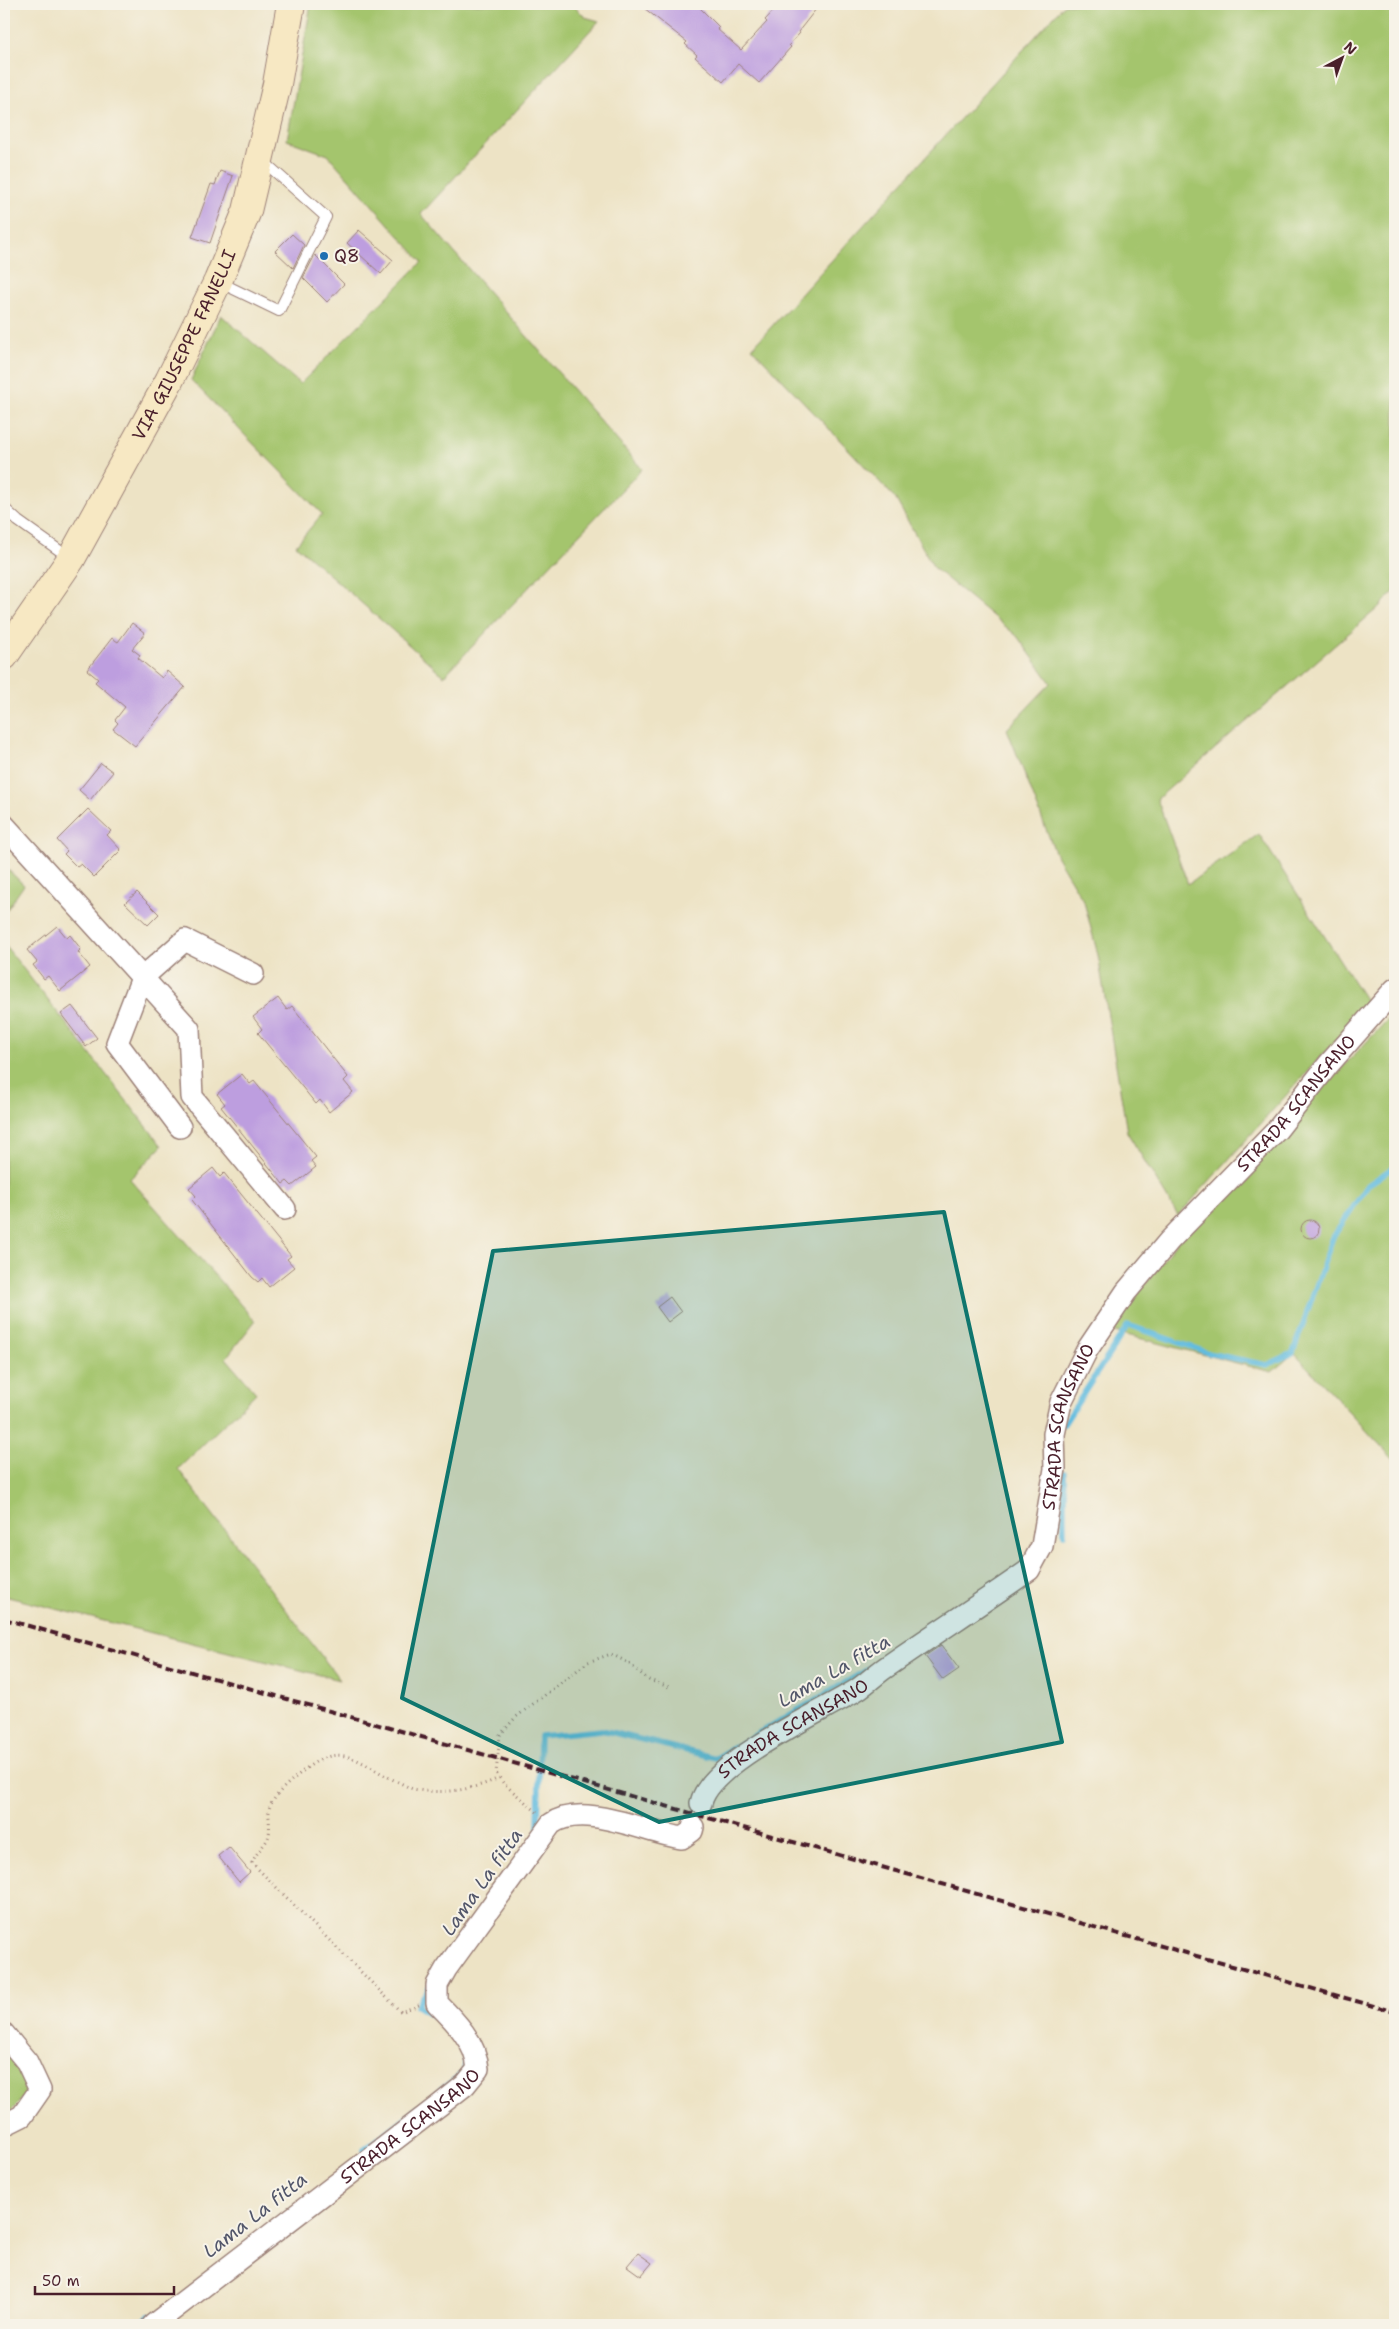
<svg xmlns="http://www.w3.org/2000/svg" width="1399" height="2329" font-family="'Shantell Sans',sans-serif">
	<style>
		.green { fill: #a4c56d; stroke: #77724c }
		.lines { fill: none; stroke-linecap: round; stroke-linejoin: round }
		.stream { stroke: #62bcdf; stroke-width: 5.5 }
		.building { fill: #bd9edf }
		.service-casing { stroke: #9c8178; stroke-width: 12 }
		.minor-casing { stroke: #9c8178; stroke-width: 24 }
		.secondary-casing { stroke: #9c8178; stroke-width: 30 }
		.path { stroke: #9c8178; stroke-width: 3; stroke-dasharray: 1 4; stroke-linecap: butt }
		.service { stroke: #fff; stroke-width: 10 }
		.minor { stroke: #fff; stroke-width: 21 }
		.secondary { stroke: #f7e8c3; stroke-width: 28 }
		.rail { stroke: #4a1f2b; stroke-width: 4; stroke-dasharray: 8 4; stroke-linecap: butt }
		.marked { fill: #0f766e; fill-opacity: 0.2; stroke: #0f766e; stroke-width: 4; stroke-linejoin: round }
		.poi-dot { fill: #1f6fb2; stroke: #f7f3e8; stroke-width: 2 }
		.labels { text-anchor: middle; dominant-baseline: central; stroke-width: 4; stroke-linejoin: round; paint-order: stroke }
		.poi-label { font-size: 18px; fill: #4a1f2b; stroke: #f7f3e8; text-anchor: start }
		.street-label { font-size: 18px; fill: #4a1f2b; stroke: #f7f3e8 }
		.water-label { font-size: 19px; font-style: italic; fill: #52566a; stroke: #f7f3e8 }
	</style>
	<rect width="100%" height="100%" fill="#f7f3e8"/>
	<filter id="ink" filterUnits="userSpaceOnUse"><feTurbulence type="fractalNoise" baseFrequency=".02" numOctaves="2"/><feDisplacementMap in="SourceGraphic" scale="10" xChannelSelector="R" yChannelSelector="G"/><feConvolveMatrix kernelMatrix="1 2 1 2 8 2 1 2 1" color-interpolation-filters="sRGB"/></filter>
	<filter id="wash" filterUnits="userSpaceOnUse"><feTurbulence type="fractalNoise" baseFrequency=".0096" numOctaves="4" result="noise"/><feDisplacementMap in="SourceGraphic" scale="20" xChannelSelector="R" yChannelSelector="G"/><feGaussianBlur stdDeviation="1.12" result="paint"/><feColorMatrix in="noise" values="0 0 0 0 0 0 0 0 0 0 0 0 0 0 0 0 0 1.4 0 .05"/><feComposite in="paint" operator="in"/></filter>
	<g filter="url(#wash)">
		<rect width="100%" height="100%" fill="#ede3c5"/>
		<path class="green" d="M311,4H572L585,17L599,21L421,214L642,469L444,676L296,545L322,514L191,380L221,315L300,384L422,262L328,155L287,140Z
			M1065,4H1395V591L1378,608L1157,799L1188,884L1259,834L1368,1004L1178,1216L1127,1132L1098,955L1084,902L1057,857L1007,729L1051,683L1017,636L934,568L895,498L752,348Z
			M4,866L24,885L4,914Z
			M4,944L162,1146L130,1179L255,1321L226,1358L256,1393L178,1469L340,1680L4,1596Z
			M1395,1012V1461L1294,1353L1272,1372L1111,1331L1178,1240Z
			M4,2042L29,2081C25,2097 18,2107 4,2115Z"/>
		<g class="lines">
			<path class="stream" d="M1064,1424L1128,1325L1212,1354L1267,1365L1293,1353L1333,1237L1368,1185L1395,1166
				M1064,1473V1534
				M538,1828L540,1736L602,1730L716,1758L870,1668
				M430,1986L417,2006L441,2020
				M364,2150L464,2072L466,2053
				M137,2325L149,2316"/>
		</g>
		<g id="blocks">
			<path class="building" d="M639,4H696L719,27L717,29L741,50L767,22L765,20L780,4H820L798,32L800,33L789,45L791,47L759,83L738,64L723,82L695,57L697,55L685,44L687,42Z
				M220,171L233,176L210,243L192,237L211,184L215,185Z
				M359,230L393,260L381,274L347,243Z
				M292,234L304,245L293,268L275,251Z
				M315,255L344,284L327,302L303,278Z
				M132,623L145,633L132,649L140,655L138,658L162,678L167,671L185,687L135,746L113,729L118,723L115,720L125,707L95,682L98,679L87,670L112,638L118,642Z
				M101,763L113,772L90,800L79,790Z
				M88,809L111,831L107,835L121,850L94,877L81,864L77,867L64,854L67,851L57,840Z
				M137,892L159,914L148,925L125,903Z
				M57,926L67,938L70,935L81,949L78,952L90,967L60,991L48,976L44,979L33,965L37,962L27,950Z
				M278,998L287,1010L292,1006L348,1077L344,1081L353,1092L329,1112L320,1100L316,1104L258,1033L262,1029L253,1017Z
				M72,1006L97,1038L86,1047L61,1014Z
				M242,1074L250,1084L254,1081L316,1157L311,1161L316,1167L292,1186L287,1181L283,1184L221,1107L225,1104L217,1094Z
				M213,1168L220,1177L224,1173L291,1256L287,1259L294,1267L269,1287L262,1278L258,1282L252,1277L192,1200L196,1196L189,1188Z
				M1301 1229a9 9 0 1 1 18 0a9 9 0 1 1-18 0Z
				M670,1297L681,1312L668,1322L657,1307Z
				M941,1645L959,1669L943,1680L925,1656Z
				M229,1847L250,1872L239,1882L218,1856Z
				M638,2253L652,2263L641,2276L627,2266Z"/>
		</g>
	</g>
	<g filter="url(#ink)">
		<use href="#blocks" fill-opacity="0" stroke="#9c8178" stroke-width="1"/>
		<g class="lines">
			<g class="service-casing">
				<path id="service" d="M219,282L279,311L326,217L262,160
					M4,508L18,521L70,558"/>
			</g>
			<g class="minor-casing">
				<g id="minor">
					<path d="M4,825L189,1029L192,1097L285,1209"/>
					<path d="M180,1127L117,1043L142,978L185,940L253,974"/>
					<path id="s1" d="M701,1803C710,1762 822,1712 858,1689C867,1683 875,1675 885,1668C932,1635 981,1604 1029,1570L1042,1546L1055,1469L1054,1434L1061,1402L1087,1350L1126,1292L1169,1241L1277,1130L1328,1065L1395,989"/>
					<path d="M4,2034L27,2062L40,2090L22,2116L4,2125"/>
					<path id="s2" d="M153,2325L441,2104L465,2085L478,2069C476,2042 455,2021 437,2003V1985L446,1969L551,1824C583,1801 646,1833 682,1838L692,1831L693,1827"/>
				</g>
			</g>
			<g class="secondary-casing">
				<g id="secondary">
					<path id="s3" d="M4,656L71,559L169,381L218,281L247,211L277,84L291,4"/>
				</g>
			</g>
			<path class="path" d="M537,1812L504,1784L496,1773L500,1735L516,1717L588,1662L611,1654L627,1662L649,1680L672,1688
				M419,2005L401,2012L252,1863C256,1852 265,1845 268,1838C272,1828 266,1813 271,1804C279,1790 291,1781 303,1771C342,1739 358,1763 396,1781C401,1783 407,1787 413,1789C442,1795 473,1790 499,1778"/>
			<use href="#service" class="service"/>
			<use href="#minor" class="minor"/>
			<use href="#secondary" class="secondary"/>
			<path class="rail" d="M4,1619L1395,2012"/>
		</g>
	</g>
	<path class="marked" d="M944,1212L1062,1742L659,1822L402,1698L493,1251Z"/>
	<circle class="poi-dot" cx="324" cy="256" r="5"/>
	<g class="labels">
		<g class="poi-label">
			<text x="334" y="256">Q8</text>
		</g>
		<g class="street-label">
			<text stroke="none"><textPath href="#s3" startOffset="360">VIA GIUSEPPE FANELLI</textPath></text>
			<text stroke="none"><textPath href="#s1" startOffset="961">STRADA SCANSANO</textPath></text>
			<text stroke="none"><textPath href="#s1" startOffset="556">STRADA SCANSANO</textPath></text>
			<text stroke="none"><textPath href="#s1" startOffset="121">STRADA SCANSANO</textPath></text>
			<text stroke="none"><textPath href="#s2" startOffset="325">STRADA SCANSANO</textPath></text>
		</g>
		<g class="water-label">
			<text transform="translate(834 1671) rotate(-30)">Lama La fitta</text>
			<text transform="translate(482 1882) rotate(-55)">Lama La fitta</text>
			<text transform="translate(255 2215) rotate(-38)">Lama La fitta</text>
		</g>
	</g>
	<rect width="1399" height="2329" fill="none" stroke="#f7f3e8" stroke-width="20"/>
	<g transform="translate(1342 58) rotate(41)" stroke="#f7f3e8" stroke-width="4" paint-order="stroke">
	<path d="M0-4L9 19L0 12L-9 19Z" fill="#4a1f2b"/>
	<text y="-8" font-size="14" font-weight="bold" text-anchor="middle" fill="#4a1f2b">N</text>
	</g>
	<path d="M35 2286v8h139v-8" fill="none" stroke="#4a1f2b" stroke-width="2.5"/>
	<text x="42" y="2286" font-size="15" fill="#4a1f2b" stroke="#f7f3e8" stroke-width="4" paint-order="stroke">50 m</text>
</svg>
